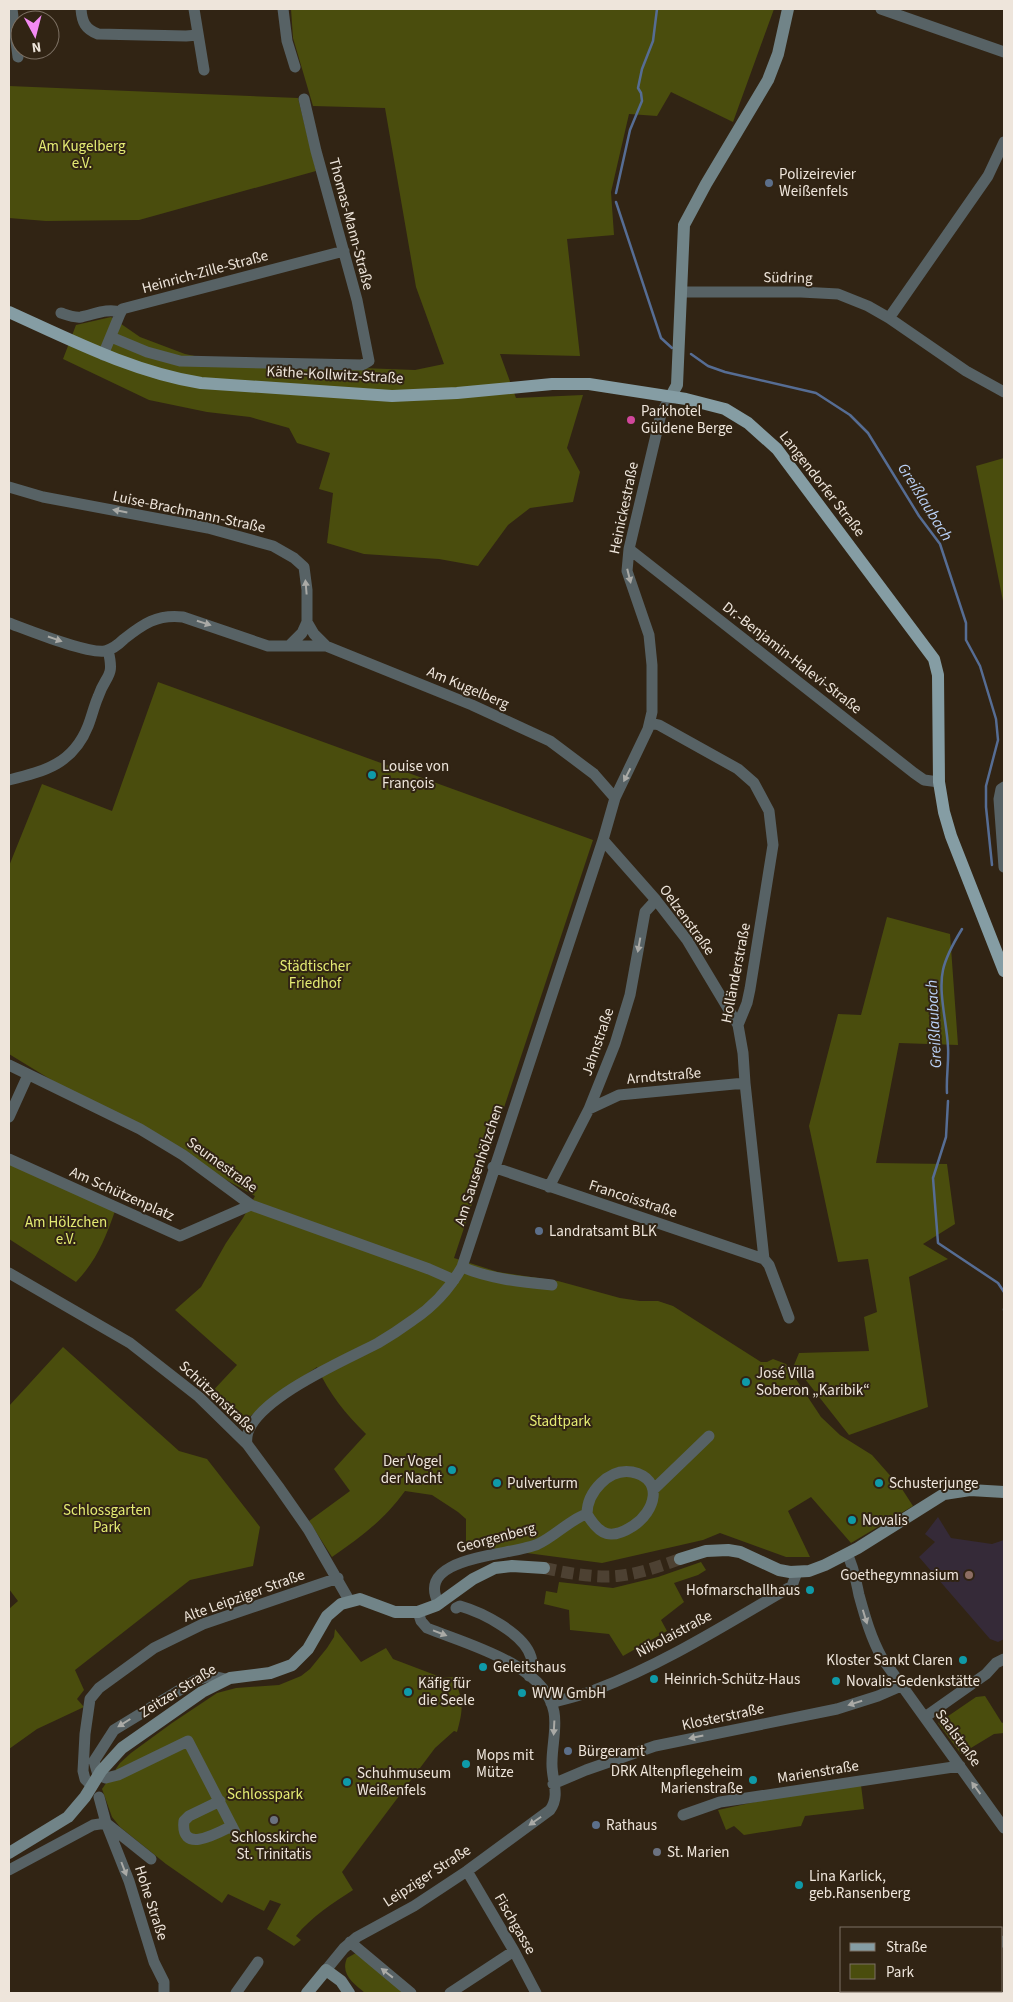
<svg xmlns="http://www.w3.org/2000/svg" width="1013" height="2002" font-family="'Source Sans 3',sans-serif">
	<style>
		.education { fill: #352a38 }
		.green { fill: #4a4d0d }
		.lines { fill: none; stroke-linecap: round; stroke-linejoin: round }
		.stream { stroke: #566d94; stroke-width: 2.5 }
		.secondary-tunnel { stroke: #4d4132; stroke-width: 12; stroke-dasharray: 12 6; stroke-linecap: butt }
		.street { stroke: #576265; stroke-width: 11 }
		.secondary { stroke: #718488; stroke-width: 12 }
		.primary { stroke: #859da4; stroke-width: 12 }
		.oneway { fill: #aaaaa6 }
		.service-dot { fill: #5c6f8a; stroke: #312414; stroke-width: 2 }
		.hotel-dot { fill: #d1479c; stroke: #312414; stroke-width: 2 }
		.culture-dot { fill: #0f9aa8; stroke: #312414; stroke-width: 2 }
		.education-dot { fill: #8d6e63; stroke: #312414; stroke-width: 2 }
		.worship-dot { fill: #6b7280; stroke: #312414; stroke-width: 2 }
		.labels { text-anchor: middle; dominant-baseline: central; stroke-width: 4; stroke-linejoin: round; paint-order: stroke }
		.park-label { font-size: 15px; fill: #e4eb73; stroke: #312414 }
		.poi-label { font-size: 15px; fill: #eee5db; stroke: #312414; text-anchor: start }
		.street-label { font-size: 15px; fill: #eee5db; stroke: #312414 }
		.water-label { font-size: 16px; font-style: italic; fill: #bad1f6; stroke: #312414 }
	</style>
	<rect width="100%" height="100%" fill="#312414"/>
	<path class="education" d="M938,1517L951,1538L992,1544L1004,1540V1639L998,1642L990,1639L919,1557L935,1542L925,1534Z"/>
	<path class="green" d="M291,9H774L733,122L671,92L657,116L629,114L611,192L614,235L567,239L580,356L500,354L516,398L583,395L567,448L580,472L573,502L530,508L508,525L478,566L439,559L364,554L327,543L333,493L319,489L330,453L297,443L289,428L250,417L207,412L149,400L63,359L76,325L111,317L140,337L185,354L229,363L415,370L444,364L416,287L385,108L313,106L293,38Z
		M9,86L298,98L316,171L139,220L46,221L9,218Z
		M1004,458V606L976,466Z
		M158,682L593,840L454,1258L498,1272L558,1281L620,1298L640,1301H658L673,1306L761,1362H767L773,1359L786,1364L821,1417L840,1435L872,1455L902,1489L913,1506L851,1543L811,1497L788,1511L810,1557H786L720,1533L703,1540L602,1563L466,1545V1519L458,1512L432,1495L405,1491C384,1520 361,1537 332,1557L309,1521L350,1491L334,1469L366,1434C346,1414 329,1394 317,1367L277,1394L241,1424L208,1396L237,1365L175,1310L201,1287L226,1243L243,1218L255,1196L99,1109L9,1054V866L42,784L112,811Z
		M887,917L950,934L958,1045L899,1043L876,1163L947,1164L955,1224L923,1244L948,1259L909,1277L928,1407L849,1435L794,1365L799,1353L869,1351L864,1317L877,1312L868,1259L838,1262L809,1126L838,1014L861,1015Z
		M9,1163L115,1211C105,1239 97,1260 76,1282L9,1239Z
		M63,1347L179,1451L207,1459L260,1527L253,1566L190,1580L75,1670L84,1690L77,1699L84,1707L37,1729L9,1749V1609L18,1601L9,1589V1406Z
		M701,1562L706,1570L698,1575L674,1583L684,1602L661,1620L667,1631L623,1656L609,1634L570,1630L569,1610L544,1604L546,1591L557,1593L559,1582L613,1588L658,1577Z
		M335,1629L361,1662L386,1648L393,1659L443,1678L454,1677C463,1701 464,1707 457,1732L454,1731L435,1748L342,1872L353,1890C333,1903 311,1917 296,1936L301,1940L294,1946L267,1929L281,1904L270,1900L264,1911L228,1894L222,1903L166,1864L120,1827L112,1817L102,1789L120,1763L131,1753L172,1723L217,1693L236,1688L279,1685L301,1676L310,1669L327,1648L334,1637Z
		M985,1696L1002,1723L1004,1722V1733L994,1734L961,1754L938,1723L976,1697Z
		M861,1785L864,1809L805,1816L801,1826L744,1835L734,1826L726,1830L718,1810L787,1795Z
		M356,1953L407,1993H365C354,1983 340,1975 347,1958Z"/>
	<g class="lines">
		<path class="stream" d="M616,193L630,130L642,101L641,93L638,88L642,69L653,41L657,9
			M616,202L661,338L672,348
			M691,354L708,366L725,372L816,393L850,415L868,433L919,516L940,544L966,623V640L980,666L996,719L998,740L986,786V807L992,865
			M947,1093C946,1077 949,1062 948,1047C947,1024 938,992 943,970C946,956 954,942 962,929
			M948,1101L946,1137L933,1178L938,1243L998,1283L1004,1292
			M1004,1310V1309"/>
		<path class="secondary-tunnel" d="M544,1568C568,1573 593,1578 617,1576C639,1574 660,1566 680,1559"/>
		<path class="street" d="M12,9L18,57
			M81,9C82,22 85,29 98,34L186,36L198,35
			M194,9L204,70
			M283,9L287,41L295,67
			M881,9L1004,52
			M681,292H801L838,294L868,306L889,318L966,371L1004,392
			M61,313C67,315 74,318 81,317C96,314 106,308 121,312
			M889,318L988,176L1004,142
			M111,337L147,352L180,361L362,365L369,361L357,300L316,151L304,99
			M103,355L122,309L344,251
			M9,487L43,497L208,528L273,546L294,558L304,567L307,590V622L314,634L326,646
			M629,549L914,773L924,780L939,782
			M9,623C28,630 87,654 105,651C113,649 118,645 124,639C143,624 157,614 183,617L268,646H326L472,705L550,741L594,774L615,798
			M290,645L302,633L307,622
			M650,723L659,725L738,769L754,783L769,811L773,845L750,989L747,1003L738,1025L743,1053L745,1083L764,1259L769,1265L789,1318
			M9,780C45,771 73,764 88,726C92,716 94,706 98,697C106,673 115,679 108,650
			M1004,787L1001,789L999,799L1004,867
			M603,840L656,900L687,940L738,1025
			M9,1065L140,1129L183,1155L251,1205L429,1269L454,1280
			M589,1109L619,1095L745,1083
			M9,1117L28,1075
			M9,1159L180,1236L251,1205
			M493,1167L764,1259
			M549,1187L589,1109L615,1044L630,995L645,912L656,900
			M462,1267C490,1279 522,1282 552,1285
			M9,1273L130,1343L199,1397L247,1444L278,1486L308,1529L349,1600
			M247,1444C240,1404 348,1359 378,1343C390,1336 402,1328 413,1320C434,1306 450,1288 462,1267L603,840L615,798L648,729L652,712V665L649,635L627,571L629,549L661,414L671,396
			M653,1490L709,1436
			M847,1554C854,1567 856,1581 859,1595C865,1617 871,1638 882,1658L1004,1828
			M439,1604C412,1555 513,1556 538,1544C554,1537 572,1518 587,1514C600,1536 611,1540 633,1526C655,1512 665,1479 632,1472C609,1468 587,1492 587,1514
			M456,1608L460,1606C481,1612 524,1633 531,1657C533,1663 531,1670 529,1676
			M225,1679L211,1676L196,1680L114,1730L94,1761L98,1775L106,1778L118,1775L188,1741L235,1832
			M551,1703C566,1698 581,1696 595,1690C664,1664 728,1623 792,1586L797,1572
			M925,1717L986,1674L996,1663L1004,1659
			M553,1784L586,1770L655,1746L837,1709L878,1696L901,1686
			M92,1786L85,1779L83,1771L85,1734L90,1699L99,1688L154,1648L203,1624L338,1578
			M99,1797L106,1823L151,1859
			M220,1801L189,1816L184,1821C180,1855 218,1833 232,1826
			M683,1815L720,1802L960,1766
			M9,1870L93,1825L106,1823L129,1881L154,1962L164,1982V1993
			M467,1871L514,1951L536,1993
			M350,1942L411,1993
			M1002,1942L1004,1941
			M326,1970L344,1948L357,1937L414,1906L467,1871L550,1810C561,1795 551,1779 552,1762C552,1745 557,1728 554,1712C545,1664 466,1644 427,1628L421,1621L418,1612
			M236,1993L258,1962
			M450,1993L514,1951
			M872,1993L878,1991"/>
		<path class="secondary" d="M671,396L677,385L684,225L706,184L768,80L778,54L788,9
			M680,1559L706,1551L728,1550L740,1552L779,1570L790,1572L809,1571L825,1565L858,1548L944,1494L970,1490L1004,1492
			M9,1853L68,1817L85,1797L101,1771L122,1748L202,1692L230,1678L270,1673L292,1665L308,1649L327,1616L341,1604L360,1599L395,1612H418L437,1605L473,1579L495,1568L512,1566L544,1568
			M307,1993L326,1970L341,1981L349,1993"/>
		<path class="primary" d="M9,312C71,340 133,372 201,383L392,396L457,393L552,384H589L686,399L725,409L748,423L777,449L934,659L938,675L939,782L944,812L951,836L1004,971"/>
	</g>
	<defs><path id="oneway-solid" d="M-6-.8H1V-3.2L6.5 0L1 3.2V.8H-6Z" transform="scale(1.25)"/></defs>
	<g class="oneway">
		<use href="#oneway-solid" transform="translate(120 511) rotate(-169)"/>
		<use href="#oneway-solid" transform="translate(629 576) rotate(76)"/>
		<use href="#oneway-solid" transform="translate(306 587) rotate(-95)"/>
		<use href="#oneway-solid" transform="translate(204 623) rotate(18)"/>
		<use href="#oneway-solid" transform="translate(55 639) rotate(19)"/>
		<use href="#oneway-solid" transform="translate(627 775) rotate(117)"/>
		<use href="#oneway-solid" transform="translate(639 945) rotate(100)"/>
		<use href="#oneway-solid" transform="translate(865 1617) rotate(73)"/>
		<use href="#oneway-solid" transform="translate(440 1633) rotate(21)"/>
		<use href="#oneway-solid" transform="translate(855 1703) rotate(163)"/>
		<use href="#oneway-solid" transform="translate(124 1723) rotate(148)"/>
		<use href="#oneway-solid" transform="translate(554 1728) rotate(93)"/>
		<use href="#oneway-solid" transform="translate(696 1737) rotate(168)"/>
		<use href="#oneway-solid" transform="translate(976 1788) rotate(-126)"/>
		<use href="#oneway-solid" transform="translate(535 1821) rotate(145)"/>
		<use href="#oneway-solid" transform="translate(124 1869) rotate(69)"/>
		<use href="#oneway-solid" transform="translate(387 1973) rotate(-142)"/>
	</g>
	<g class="service-dot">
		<circle cx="769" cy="183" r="5"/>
		<circle cx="539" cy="1231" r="5"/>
		<circle cx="568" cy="1751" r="5"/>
		<circle cx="596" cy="1825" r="5"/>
	</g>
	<circle class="hotel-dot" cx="631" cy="420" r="5"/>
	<g class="culture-dot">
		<circle cx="372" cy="775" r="5"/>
		<circle cx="746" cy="1382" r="5"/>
		<circle cx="452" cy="1470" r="5"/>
		<circle cx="497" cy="1483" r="5"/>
		<circle cx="879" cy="1483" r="5"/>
		<circle cx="852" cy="1520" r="5"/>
		<circle cx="810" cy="1590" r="5"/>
		<circle cx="963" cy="1660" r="5"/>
		<circle cx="483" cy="1667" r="5"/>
		<circle cx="654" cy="1679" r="5"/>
		<circle cx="836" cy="1681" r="5"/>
		<circle cx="408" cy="1692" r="5"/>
		<circle cx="522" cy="1693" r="5"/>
		<circle cx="466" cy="1764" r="5"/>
		<circle cx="753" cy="1780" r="5"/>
		<circle cx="347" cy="1782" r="5"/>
		<circle cx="799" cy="1885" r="5"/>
	</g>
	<circle class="education-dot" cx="969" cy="1575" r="5"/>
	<g class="worship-dot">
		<circle cx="274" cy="1820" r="5"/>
		<circle cx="657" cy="1852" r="5"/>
	</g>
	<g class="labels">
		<g class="park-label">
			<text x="82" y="146">Am Kugelberg<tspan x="82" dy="17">e.V.</tspan></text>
			<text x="315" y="966">Städtischer<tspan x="315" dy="17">Friedhof</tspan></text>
			<text x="66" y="1222">Am Hölzchen<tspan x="66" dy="17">e.V.</tspan></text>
			<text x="560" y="1421">Stadtpark</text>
			<text x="107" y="1510">Schlossgarten<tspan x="107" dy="17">Park</tspan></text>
			<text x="265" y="1794">Schlosspark</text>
		</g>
		<g class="poi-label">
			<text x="779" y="174">Polizeirevier<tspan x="779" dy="17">Weißenfels</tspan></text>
			<text x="641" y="411">Parkhotel<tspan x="641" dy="17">Güldene Berge</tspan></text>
			<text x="382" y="766">Louise von<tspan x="382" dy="17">François</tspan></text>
			<text x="549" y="1231">Landratsamt BLK</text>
			<text x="756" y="1373">José Villa<tspan x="756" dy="17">Soberon „Karibik“</tspan></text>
			<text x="442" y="1461" text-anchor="end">Der Vogel<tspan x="442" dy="17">der Nacht</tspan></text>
			<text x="507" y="1483">Pulverturm</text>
			<text x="889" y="1483">Schusterjunge</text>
			<text x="862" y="1520">Novalis</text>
			<text x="959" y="1575" text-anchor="end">Goethegymnasium</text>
			<text x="800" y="1590" text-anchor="end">Hofmarschallhaus</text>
			<text x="953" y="1660" text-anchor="end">Kloster Sankt Claren</text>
			<text x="493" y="1667">Geleitshaus</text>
			<text x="664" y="1679">Heinrich-Schütz-Haus</text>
			<text x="846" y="1681">Novalis-Gedenkstätte</text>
			<text x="418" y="1683">Käfig für<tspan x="418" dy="17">die Seele</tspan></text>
			<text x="532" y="1693">WVW GmbH</text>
			<text x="578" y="1751">Bürgeramt</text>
			<text x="476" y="1755">Mops mit<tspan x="476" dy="17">Mütze</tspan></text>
			<text x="743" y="1771" text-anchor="end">DRK Altenpflegeheim<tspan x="743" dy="17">Marienstraße</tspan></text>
			<text x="357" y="1773">Schuhmuseum<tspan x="357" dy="17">Weißenfels</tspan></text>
			<text x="606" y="1825">Rathaus</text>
			<text x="274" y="1837" text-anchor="middle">Schlosskirche<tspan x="274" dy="17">St. Trinitatis</tspan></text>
			<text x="667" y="1852">St. Marien</text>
			<text x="809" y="1876">Lina Karlick,<tspan x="809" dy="17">geb.Ransenberg</tspan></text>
		</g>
		<g class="street-label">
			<text transform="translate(351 224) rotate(75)">Thomas-Mann-Straße</text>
			<text transform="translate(205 272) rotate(-15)">Heinrich-Zille-Straße</text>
			<text transform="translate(788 278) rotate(1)">Südring</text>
			<text transform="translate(335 375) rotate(3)">Käthe-Kollwitz-Straße</text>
			<text transform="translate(822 484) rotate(52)">Langendorfer Straße</text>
			<text transform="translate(624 508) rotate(-78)">Heinickestraße</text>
			<text transform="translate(189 512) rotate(12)">Luise-Brachmann-Straße</text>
			<text transform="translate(792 658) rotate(38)">Dr.-Benjamin-Halevi-Straße</text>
			<text transform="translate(468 688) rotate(23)">Am Kugelberg</text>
			<text transform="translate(687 920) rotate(54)">Oelzenstraße</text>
			<text transform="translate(736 973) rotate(-79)">Holländerstraße</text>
			<text transform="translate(598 1042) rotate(-71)">Jahnstraße</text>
			<text transform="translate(664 1076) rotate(-5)">Arndtstraße</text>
			<text transform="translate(222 1165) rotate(36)">Seumestraße</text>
			<text transform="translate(479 1165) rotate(-72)">Am Sausenhölzchen</text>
			<text transform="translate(122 1194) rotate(24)">Am Schützenplatz</text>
			<text transform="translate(633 1199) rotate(18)">Francoisstraße</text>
			<text transform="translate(217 1397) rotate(43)">Schützenstraße</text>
			<text transform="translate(496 1538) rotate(-15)">Georgenberg</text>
			<text transform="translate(244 1596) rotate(-20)">Alte Leipziger Straße</text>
			<text transform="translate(674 1634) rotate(-28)">Nikolaistraße</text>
			<text transform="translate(178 1691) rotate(-32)">Zeitzer Straße</text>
			<text transform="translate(723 1717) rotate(-12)">Klosterstraße</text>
			<text transform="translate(958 1738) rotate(54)">Saalstraße</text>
			<text transform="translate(818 1772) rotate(-9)">Marienstraße</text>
			<text transform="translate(427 1876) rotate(-33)">Leipziger Straße</text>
			<text transform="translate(151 1903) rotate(72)">Hohe Straße</text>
			<text transform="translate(515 1924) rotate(60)">Fischgasse</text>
		</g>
		<g class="water-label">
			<text transform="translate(925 502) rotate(58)">Greißlaubach</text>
			<text transform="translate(934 1024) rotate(-93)">Greißlaubach</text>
		</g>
	</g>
	<rect width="1013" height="2002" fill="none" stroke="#eee5db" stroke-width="20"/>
	<rect x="840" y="1927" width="162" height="65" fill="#312414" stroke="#7d7164"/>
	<rect x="850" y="1943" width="25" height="8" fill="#859da4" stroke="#7d7164"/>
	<text x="886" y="1952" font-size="15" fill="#eee5db">Straße</text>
	<rect x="850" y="1964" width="25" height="15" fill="#4a4d0d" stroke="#7d7164"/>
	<text x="886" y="1977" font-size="15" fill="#eee5db">Park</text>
	<g transform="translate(35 35) rotate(173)"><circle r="24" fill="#312414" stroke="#7d7164"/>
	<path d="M0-4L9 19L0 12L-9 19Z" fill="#f38af2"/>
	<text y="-8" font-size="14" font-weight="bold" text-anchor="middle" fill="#eee5db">N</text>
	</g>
</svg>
